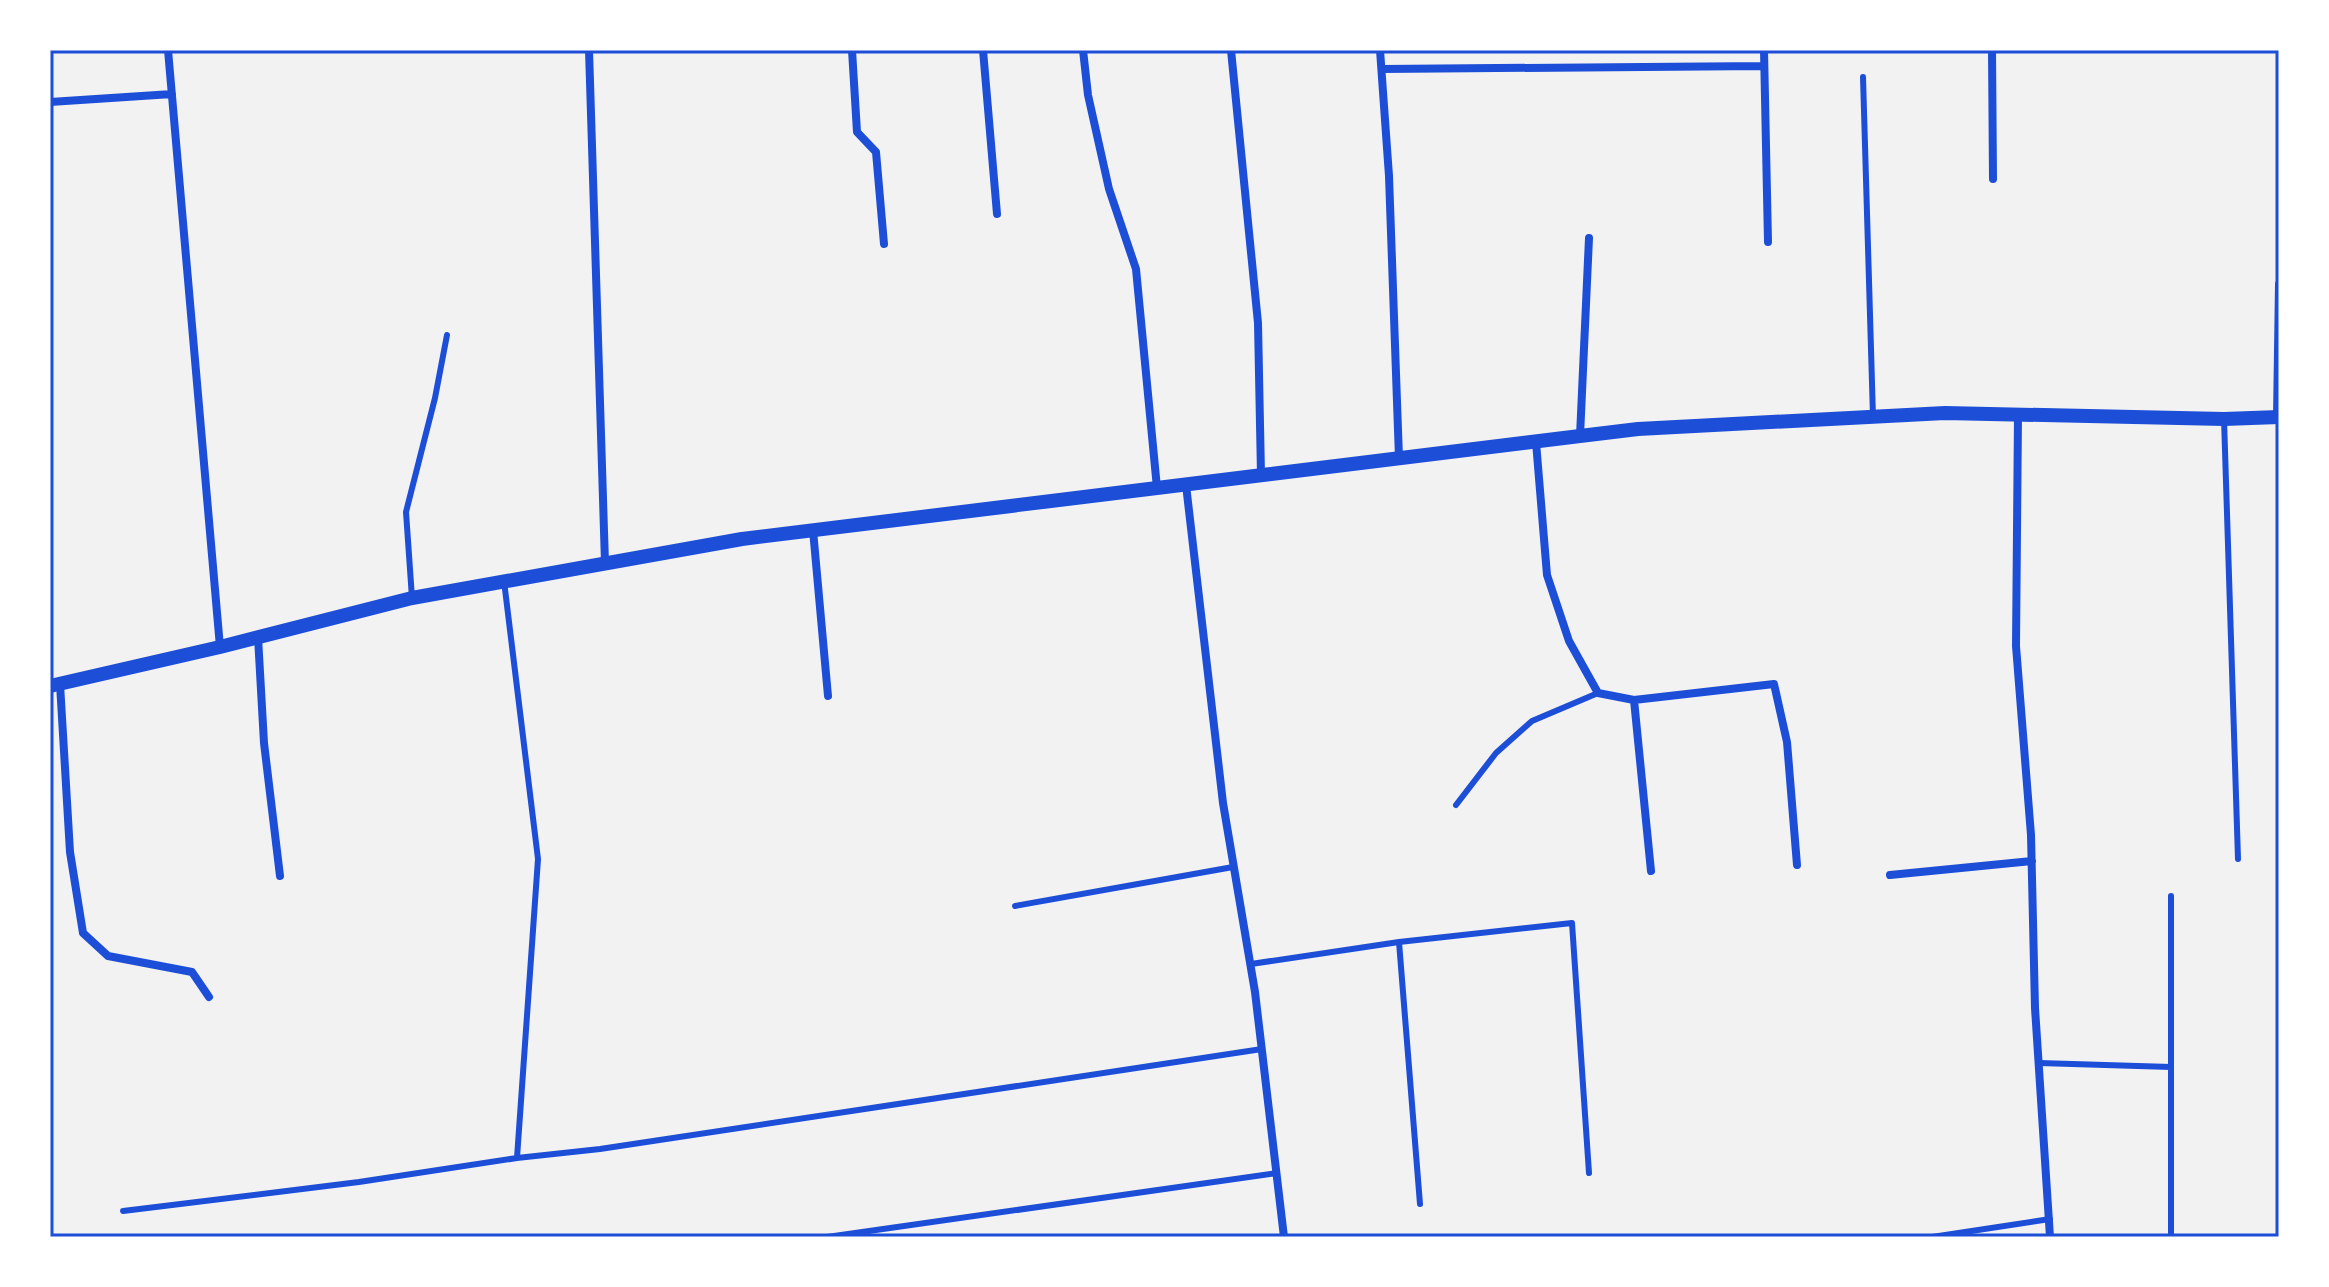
<svg xmlns="http://www.w3.org/2000/svg" width="2329" height="1287" font-family="'PT Sans',sans-serif">
	<style>
		.lines { fill: none; stroke-linecap: round; stroke-linejoin: round }
		.service { stroke: #1d4ed8; stroke-width: 6 }
		.minor { stroke: #1d4ed8; stroke-width: 8 }
		.tertiary { stroke: #1d4ed8; stroke-width: 14 }
		.neatline { fill: none; stroke: #1d4ed8; stroke-width: 3 }
	</style>
	<rect width="100%" height="100%" fill="#f2f2f2"/>
	<g class="lines">
		<path class="service" d="M1863,77L1873,417
			M2224,419L2238,859
			M504,581L538,859L517,1158
			M412,598L406,512L435,398L447,335
			M1456,805L1496,753L1532,721L1598,693
			M2171,896V1237
			M1015,906L1233,867
			M1399,942L1420,1204
			M1251,964L1399,942L1572,923L1589,1173
			M2039,1063L2171,1067
			M123,1211L359,1182L517,1158L600,1149L1262,1049
			M827,1237L1277,1173
			M1932,1237L2050,1219"/>
		<path class="minor" d="M168,50L220,647
			M589,50L605,563
			M852,50L857,132L876,152L884,244
			M983,50L997,214
			M1083,50L1088,95L1109,189L1136,269L1157,488
			M1231,50L1258,323L1261,475
			M1380,50L1389,176L1399,458
			M1764,50L1768,242
			M1992,50L1993,179
			M1382,69L1764,66
			M50,102L172,94
			M2018,414L2016,646L2031,835L2035,1008L2050,1237
			M2277,417L2279,284
			M1580,436L1589,238
			M1536,442L1547,575L1569,641L1598,693L1634,700L1774,684L1787,742L1797,865
			M1186,485L1223,803L1255,992L1284,1237
			M813,530L828,696
			M258,637L264,743L280,876
			M60,684L70,852L83,933L108,956L192,972L209,997
			M1634,700L1651,871
			M1890,875L2032,861"/>
		<path class="tertiary" d="M50,686L220,647L412,598L742,539L1580,436L1638,429L1945,413L2224,419L2279,417"/>
	</g>
	<rect width="2329" height="1287" fill="none" stroke="#ffffff" stroke-width="104"/>
	<rect x="52" y="52" width="2225" height="1183" class="neatline"/>
</svg>
